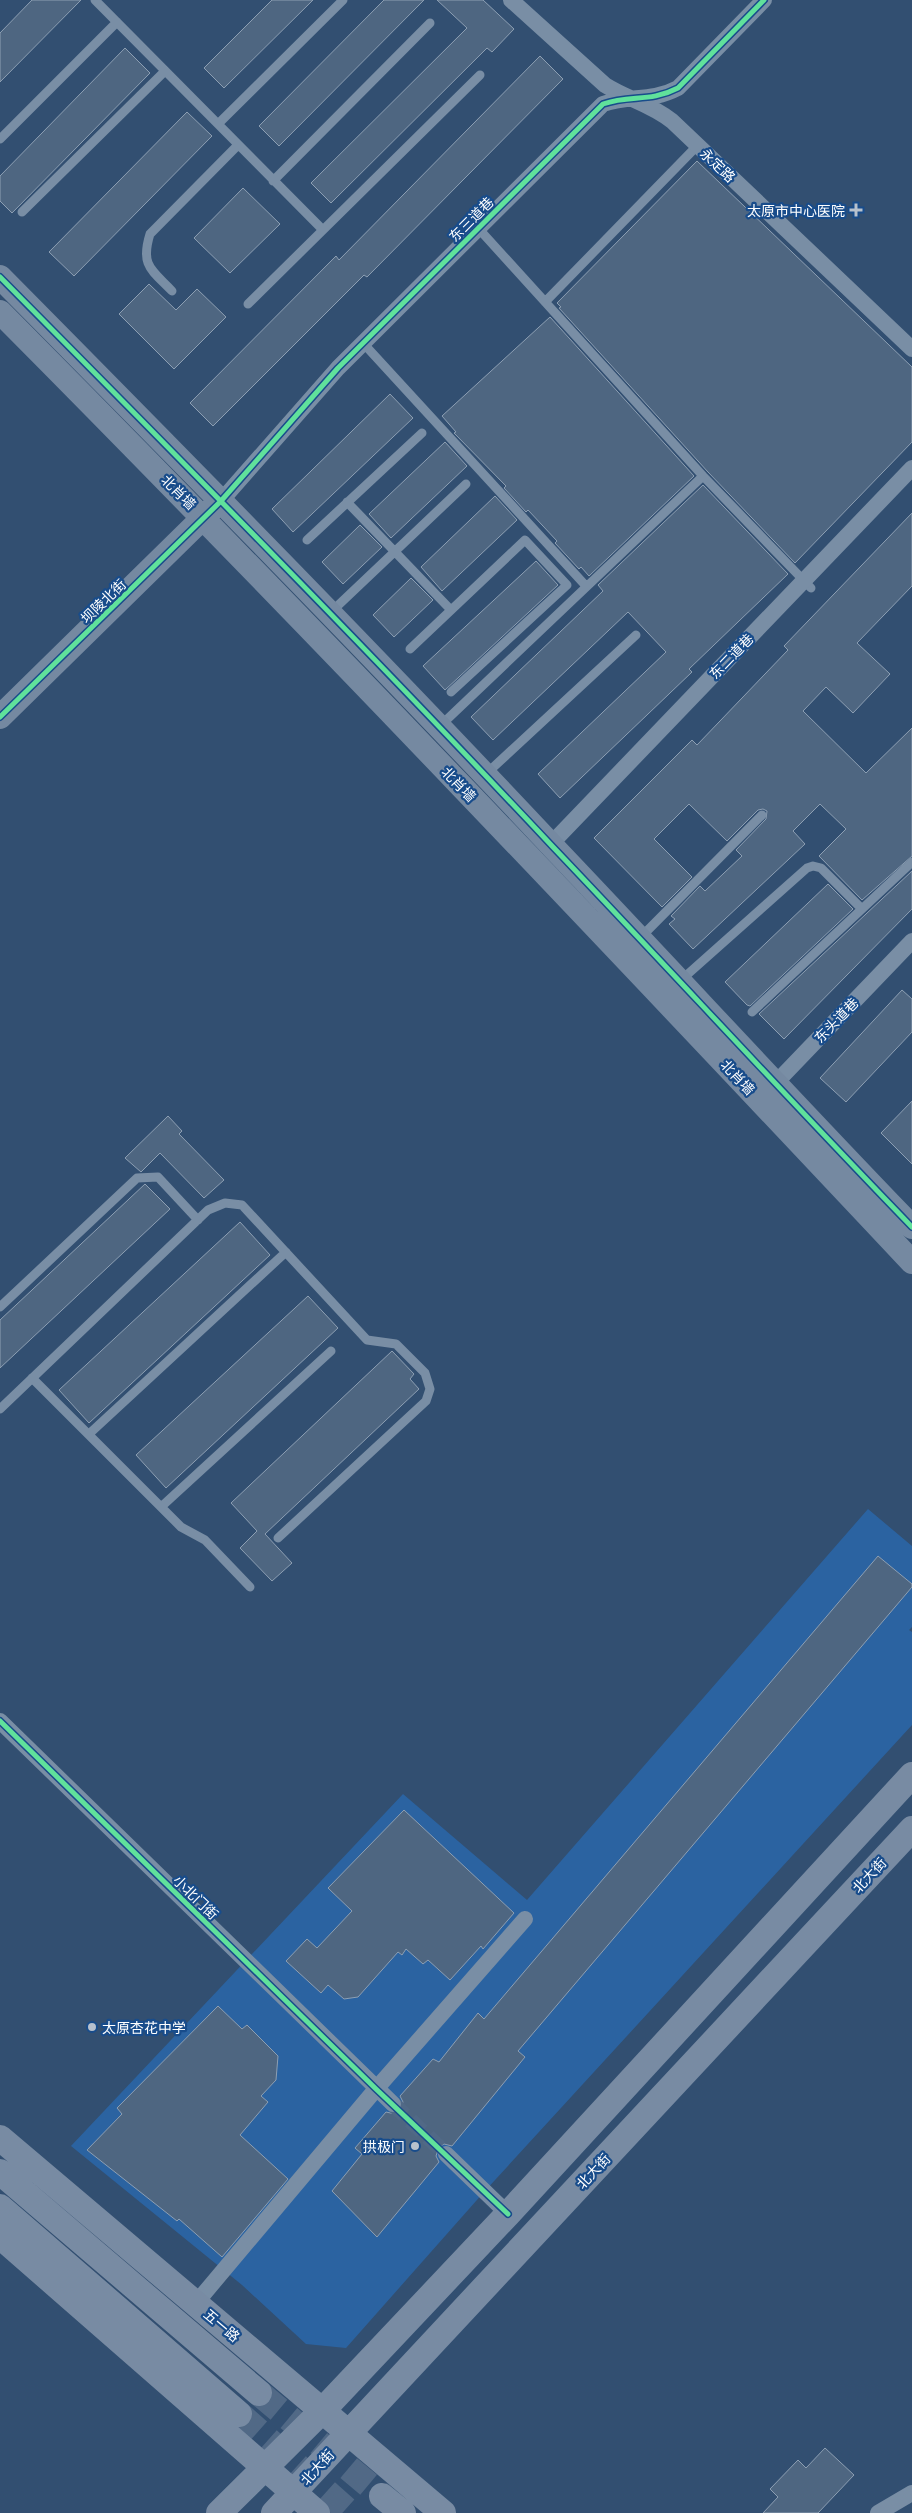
<svg xmlns="http://www.w3.org/2000/svg" width="912" height="2513" font-family="Commissioner,'Noto Sans SC',sans-serif">
	<style>
		.green { fill: #2b63a1 }
		.building { fill: #4e6681; stroke: #8d9fb3 }
		.lines { fill: none; stroke-linecap: round; stroke-linejoin: round }
		.street-tunnel { stroke: #516986; stroke-width: 16; stroke-dasharray: 16 8; stroke-linecap: butt }
		.primary-tunnel { stroke: #516986; stroke-width: 26; stroke-dasharray: 26 13; stroke-linecap: butt }
		.lane { stroke: #798ea5; stroke-width: 9 }
		.street { stroke: #798ea5; stroke-width: 16 }
		.secondary { stroke: #7589a1; stroke-width: 24 }
		.primary { stroke: #788ba3; stroke-width: 26 }
		.cycleway-casing { stroke: #184c8b; stroke-width: 8 }
		.cycleway { stroke: #60e19b; stroke-width: 5 }
		.poi-dot { fill: #b7c1cd; stroke: #184c8b; stroke-width: 2 }
		.labels { text-anchor: middle; dominant-baseline: central; stroke-width: 4.5; stroke-linejoin: round; paint-order: stroke }
		.street-label { font-size: 14px; fill: #fff; stroke: #184c8b }
		.poi-label { font-size: 14px; fill: #fff; stroke: #184c8b; text-anchor: end }
	</style>
	<rect width="100%" height="100%" fill="#324f71"/>
	<path class="green" d="M868,1509L912,1546V1627L909,1630L912,1632V1725L484,2192L346,2348L306,2344L242,2285L71,2146L403,1794L527,1900Z"/>
	<path class="building" d="M32,0H81L0,82V33Z
		M272,0H313L224,88L204,68Z
		M384,0H424L279,146L259,126Z
		M437,0H483L514,29L492,52L487,48L331,203L311,183L467,28Z
		M125,48L150,73L12,213L0,201V176Z
		M540,56L563,79L367,277L364,275L213,426L190,403L336,256L339,260Z
		M187,112L212,136L74,276L49,252Z
		M697,161L912,367V442L795,563L708,472L559,308L561,307L557,303Z
		M243,188L280,224L230,273L194,238Z
		M149,284L176,310L197,289L226,317L174,369L119,314Z
		M550,317L694,476L589,576L581,567L579,569L555,543L557,541L528,510L526,512L504,488L506,486L454,433L456,432L442,416Z
		M390,394L413,418L293,532L272,509Z
		M445,442L467,466L391,538L369,514Z
		M703,485L788,574L689,669L692,672L560,798L538,774L666,652L628,612L493,740L471,717L603,591L598,585Z
		M495,496L517,520L442,591L421,567Z
		M912,513V586L857,643L890,674L853,713L826,687L803,711L866,773L912,728V856L862,900L819,856L846,829L820,804L793,831L805,844L693,949L669,924L675,919L671,916L700,886L705,891L742,856L736,850L766,819L767,811L763,809L758,810L727,841L689,804L654,839L692,877L662,907L594,838L692,740L697,745L788,650L784,646Z
		M360,525L382,547L343,584L322,562Z
		M536,561L558,585L445,690L423,666Z
		M411,578L433,600L394,637L373,615Z
		M912,871V909L784,1039L759,1014Z
		M828,884L853,909L750,1006L747,1005L725,982Z
		M902,990L912,999V1032L846,1102L820,1078Z
		M912,1101V1164L881,1133Z
		M168,1116L182,1131L179,1134L224,1180L204,1198L160,1153L141,1172L125,1158Z
		M145,1184L170,1209L0,1368V1320Z
		M240,1222L270,1255L89,1423L59,1390Z
		M308,1296L338,1328L166,1488L136,1455Z
		M392,1351L414,1374L410,1379L419,1389L265,1534L292,1563L272,1581L240,1548L257,1531L231,1503Z
		M878,1556L912,1584V1587L518,2051L525,2057L452,2146L444,2144L439,2147L436,2156L439,2162L377,2237L332,2191L362,2154L355,2148L386,2112L395,2114L400,2111L403,2102L400,2096L433,2059L439,2062L478,2013L484,2019Z
		M404,1810L514,1913L483,1949L481,1946L450,1980L428,1960L423,1964L406,1949L402,1955L398,1952L358,1997L344,1999L328,1985L321,1993L286,1961L307,1939L317,1948L352,1911L328,1888Z
		M218,2006L242,2029L247,2025L278,2056L276,2080L261,2096L268,2102L240,2135L288,2179L222,2257L179,2219L177,2221L87,2150L122,2114L117,2108Z
		M825,2448L854,2475L818,2513H763L778,2497L770,2489L798,2460L806,2468Z"/>
	<g class="lines">
		<path class="street-tunnel" d="M393,2104L446,2154"/>
		<path class="primary-tunnel" d="M259,2393L382,2496
			M239,2414L350,2513"/>
		<path class="lane" d="M95,0L323,230
			M218,124L343,0
			M0,139L117,22
			M273,181L430,23
			M22,212L165,71
			M478,228L703,476L811,588
			M172,291C152,270 140,266 150,234L238,145
			M545,302L697,146
			M248,304L480,75
			M363,343L586,586
			M347,502L451,610
			M307,540L422,433
			M330,613L466,484
			M410,649L525,540L567,585L451,692
			M439,727L703,476
			M486,774L636,635
			M641,937L762,815
			M680,981L807,868L813,866L821,868L862,909
			M752,1012L912,862
			M0,1307L137,1178L158,1177L198,1220
			M32,1378L181,1527L205,1540L250,1587
			M0,1409L208,1210L225,1203L242,1205L367,1340L396,1344L425,1373L430,1389L426,1401L278,1538
			M89,1434L286,1252
			M161,1507L331,1351"/>
		<path class="street" d="M511,0L605,85C627,99 651,104 672,121L912,349
			M221,501L338,368L603,104C631,94 649,103 678,88L764,0
			M551,844L912,468
			M768,1091L912,941
			M0,1721L393,2104
			M446,2154L508,2214
			M196,2303L376,2089L525,1919
			M878,2513L912,2493"/>
		<path class="secondary" d="M0,277C186,465 372,654 553,847C673,973 791,1102 912,1227
			M0,312C309,623 611,942 912,1262
			M0,717L214,507"/>
		<path class="primary" d="M0,2138L443,2513
			M0,2172L259,2393
			M0,2207L239,2414
			M0,2236L317,2513
			M382,2496L403,2513
			M219,2513L322,2411L508,2214L912,1775
			M274,2513L912,1829"/>
		<g class="cycleway-casing">
			<path id="cycleway" d="M0,277C186,465 372,654 553,847C673,973 791,1102 912,1227
				M0,717L221,501L338,368L603,104C631,94 649,103 678,88L764,0
				M0,1721L376,2089L508,2214"/>
		</g>
		<use href="#cycleway" class="cycleway"/>
	</g>
	<g class="poi-dot">
		<path d="M853.5 202.5h5v5h5v5h-5v5h-5v-5h-5v-5h5z"/>
		<circle cx="92" cy="2027" r="5"/>
		<circle cx="415" cy="2146" r="5"/>
	</g>
	<g class="labels">
		<g class="street-label">
			<text transform="translate(718 165) rotate(43)">永定路</text>
			<text transform="translate(471 219) rotate(-45)">东三道巷</text>
			<text transform="translate(179 492) rotate(45)">北肖墙</text>
			<text transform="translate(103 601) rotate(-44)">坝陵北街</text>
			<text transform="translate(731 656) rotate(-46)">东二道巷</text>
			<text transform="translate(459 784) rotate(46)">北肖墙</text>
			<text transform="translate(836 1020) rotate(-46)">东头道巷</text>
			<text transform="translate(738 1077) rotate(47)">北肖墙</text>
			<text transform="translate(869 1875) rotate(-47)">北大街</text>
			<text transform="translate(196 1897) rotate(44)">小北门街</text>
			<text transform="translate(593 2171) rotate(-47)">北大街</text>
			<text transform="translate(222 2325) rotate(40)">五一路</text>
			<text transform="translate(317 2467) rotate(-48)">北大街</text>
		</g>
		<g class="poi-label">
			<text x="845" y="210">太原市中心医院</text>
			<text x="102" y="2027" text-anchor="start">太原杏花中学</text>
			<text x="405" y="2146">拱极门</text>
		</g>
	</g>
</svg>
